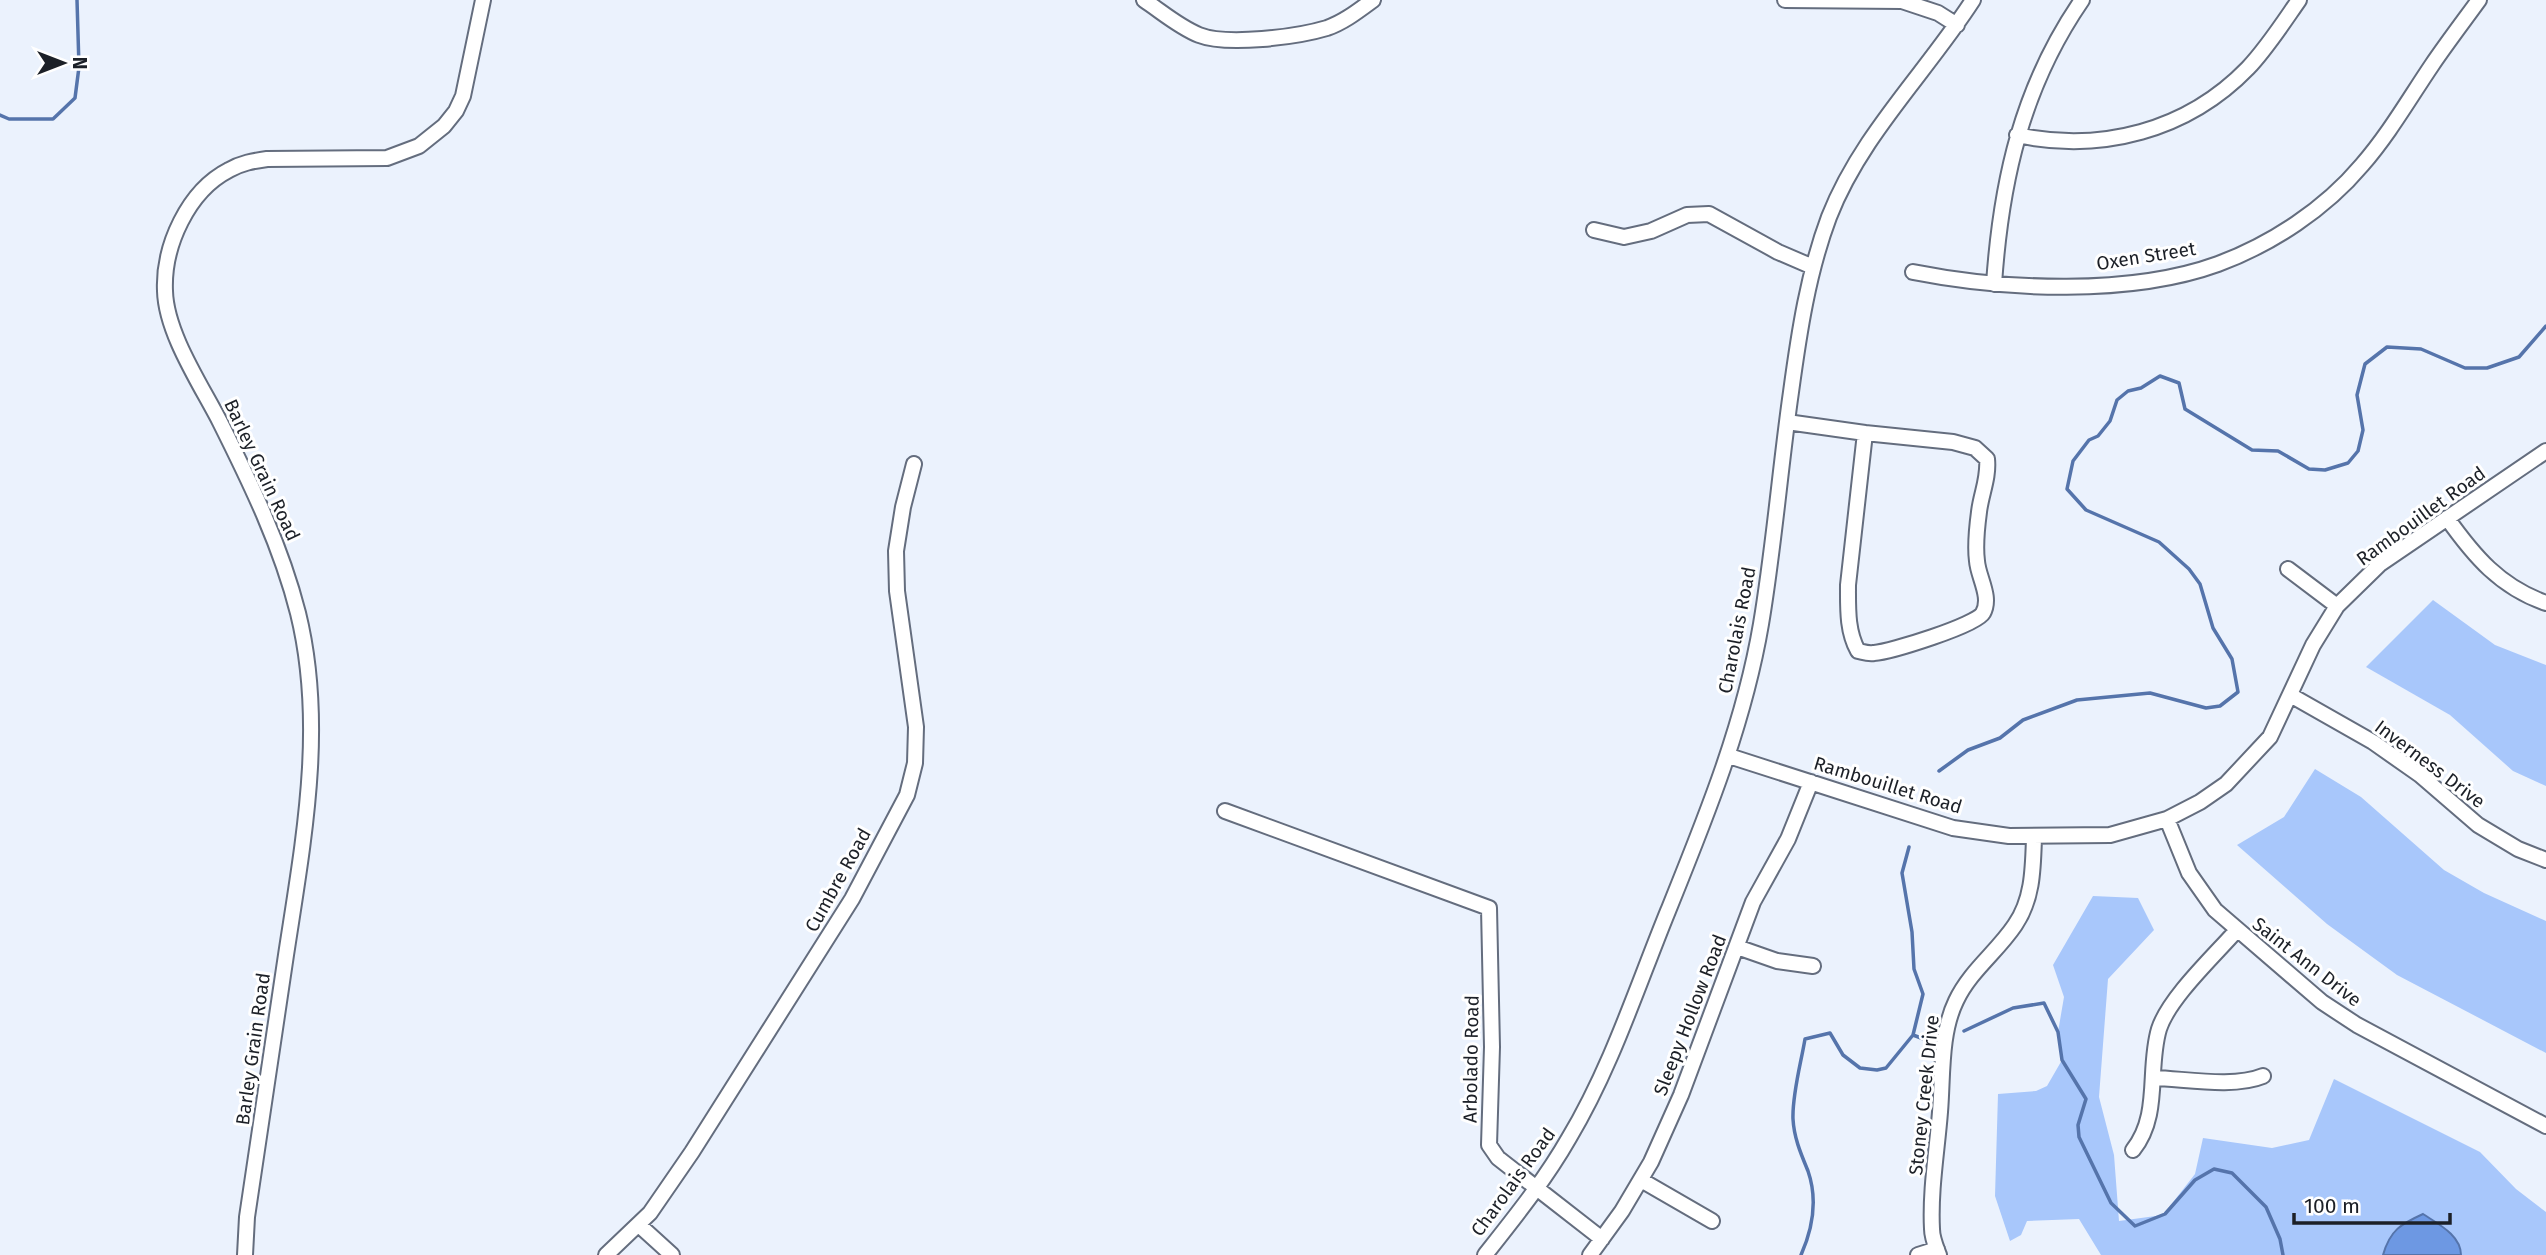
<svg xmlns="http://www.w3.org/2000/svg" width="2546" height="1255" font-family="'Fira Sans',sans-serif">
	<style>
		.green { fill: #a8c7fb }
		.water { fill: #6d98e3; stroke: #5574ab; stroke-width: 2 }
		.lines { fill: none; stroke-linecap: round; stroke-linejoin: round }
		.stream { stroke: #5574ab; stroke-width: 3.5 }
		.minor-casing { stroke: #646d7e; stroke-width: 18 }
		.minor { stroke: #fff; stroke-width: 14 }
		.labels { text-anchor: middle; dominant-baseline: central; stroke-width: 6; stroke-linejoin: round; paint-order: stroke }
		.street-label { font-size: 19px; fill: #1c2027; stroke: #fff }
	</style>
	<rect width="100%" height="100%" fill="#ebf2fd"/>
	<path class="green" d="M2433,600L2495,645L2546,665V786L2513,771L2450,715L2366,667Z
		M2315,769L2361,797L2444,870L2484,893L2546,921V1053L2397,975L2327,924L2237,845L2284,817Z
		M2093,896L2138,898L2154,930L2108,979L2099,1097L2114,1155L2119,1221L2163,1215L2195,1174L2203,1138L2272,1148L2309,1140L2334,1079L2480,1152L2516,1189L2546,1212V1255H2101L2079,1219L2027,1221L2021,1235L2010,1241L1995,1196L1998,1094L2036,1091L2047,1086L2062,1060L2058,1032L2064,997L2053,965Z"/>
	<path class="water" d="M2423,1214C2438,1224 2461,1235 2461,1255H2383C2390,1230 2401,1224 2423,1214Z"/>
	<g class="lines">
		<path class="stream" d="M0,115L9,119H53L75,98L79,67L77,0
			M1939,771L1968,750L2000,738L2023,720L2077,700L2150,693L2206,708L2220,706L2238,692L2232,659L2213,628L2200,584L2189,569L2159,542L2086,510L2067,489L2073,461L2089,440L2098,436L2110,421L2117,400L2128,391L2141,388L2160,376L2179,383L2185,409L2252,450L2278,451L2309,469L2325,470L2348,463L2358,451L2363,430L2357,395L2365,364L2387,347L2421,349L2465,368H2487L2519,357L2546,326
			M1964,1031L2013,1008L2044,1003L2058,1032L2062,1060L2086,1099L2078,1125L2079,1137L2111,1203L2135,1226L2165,1214L2195,1180L2214,1169L2232,1173L2266,1207L2280,1239L2283,1255
			M1913,1035L1929,1041
			M1801,1255C1813,1228 1818,1200 1808,1171C1801,1154 1794,1138 1793,1119C1792,1095 1801,1063 1805,1039L1830,1033L1843,1055L1860,1068L1877,1070L1886,1068L1913,1035L1923,994L1914,969L1912,932L1902,873L1909,847"/>
		<g class="minor-casing">
			<path id="minor" d="M1144,0C1162,12 1179,27 1199,35C1227,46 1297,37 1327,28C1344,22 1358,11 1373,0
				M1785,0L1902,1L1938,13L1957,25
				M2017,135C2101,153 2187,131 2248,68C2267,48 2283,23 2299,0
				M1594,230L1624,237L1651,231L1687,215L1709,214L1778,252L1813,267
				M1913,272C2004,290 2130,296 2218,264C2272,244 2325,209 2362,165C2389,134 2409,99 2432,65C2447,43 2463,22 2479,0
				M1994,284C2001,181 2022,87 2082,0
				M1787,422L1865,433
				M1865,433L1953,442L1975,448L1987,459C1989,478 1981,494 1979,512C1977,527 1975,546 1977,561C1978,577 1992,597 1983,613C1977,625 1890,652 1874,653C1868,654 1863,652 1858,651C1847,631 1848,609 1848,585Z
				M2447,518C2474,556 2500,587 2546,603
				M2288,569L2337,606
				M2292,696L2373,742L2420,775L2478,825L2518,849L2546,860
				M1729,756L1953,828L2009,836L2110,835L2167,819L2200,802L2226,784L2270,737L2313,645L2337,606L2380,564L2546,451
				M1225,811L1489,908L1492,1047L1489,1145L1498,1158L1602,1239
				M2167,819L2189,873L2215,910L2322,1002L2357,1025L2546,1126
				M1737,947L1777,961L1813,966
				M2154,1078C2186,1079 2234,1088 2263,1076
				M2133,1150C2161,1115 2147,1069 2159,1029C2169,998 2214,956 2236,931
				M1641,1180L1712,1221
				M639,1225L672,1255
				M245,1255L247,1217C260,1130 273,1042 286,955C303,843 326,726 298,613C281,546 251,484 220,422C201,385 166,333 165,291C163,246 188,191 229,170C241,163 253,161 267,159L387,158L419,146L444,126L456,111L463,96L483,0
				M606,1255L650,1213L692,1152L852,899L907,795L915,763L916,727L897,591L896,551L903,507L914,464
				M1485,1255C1515,1217 1545,1180 1569,1138C1611,1068 1637,987 1668,911C1706,817 1744,724 1761,624C1774,547 1780,469 1791,392C1799,333 1808,273 1829,217C1861,135 1926,73 1973,0
				M1590,1255L1622,1211L1651,1162L1681,1095L1753,902L1788,839L1811,782
				M1918,1255L1937,1249
				M1939,1255C1936,1247 1932,1238 1932,1229C1930,1190 1937,1151 1940,1112C1943,1076 1940,1034 1956,1001C1970,971 1997,952 2015,925C2033,899 2033,868 2034,837"/>
		</g>
		<use href="#minor" class="minor"/>
	</g>
	<g class="labels">
		<g class="street-label">
			<text transform="translate(2146 256) rotate(-9)">Oxen Street</text>
			<text transform="translate(262 470) rotate(65)">Barley Grain Road</text>
			<text transform="translate(2421 516) rotate(-36)">Rambouillet Road</text>
			<text transform="translate(1737 630) rotate(-79)">Charolais Road</text>
			<text transform="translate(2430 764) rotate(37)">Inverness Drive</text>
			<text transform="translate(1888 785) rotate(17)">Rambouillet Road</text>
			<text transform="translate(838 880) rotate(-61)">Cumbre Road</text>
			<text transform="translate(2307 962) rotate(38)">Saint Ann Drive</text>
			<text transform="translate(1690 1015) rotate(-69)">Sleepy Hollow Road</text>
			<text transform="translate(253 1049) rotate(-82)">Barley Grain Road</text>
			<text transform="translate(1471 1059) rotate(-89)">Arbolado Road</text>
			<text transform="translate(1924 1095) rotate(-84)">Stoney Creek Drive</text>
			<text transform="translate(1513 1182) rotate(-54)">Charolais Road</text>
		</g>
	</g>
	<g transform="translate(63 63) rotate(90)" stroke="#ffffff" stroke-width="5" paint-order="stroke">
	<path d="M0-5L12 26L0 18L-12 26Z" fill="#1c2027"/>
	<text y="-10" font-size="19" font-weight="bold" text-anchor="middle" fill="#1c2027">N</text>
	</g>
	<path d="M2294 1213v10h156v-10" fill="none" stroke="#1c2027" stroke-width="3.5"/>
	<text x="2304" y="1213" font-size="21" fill="#1c2027" stroke="#ffffff" stroke-width="5" paint-order="stroke">100 m</text>
</svg>
